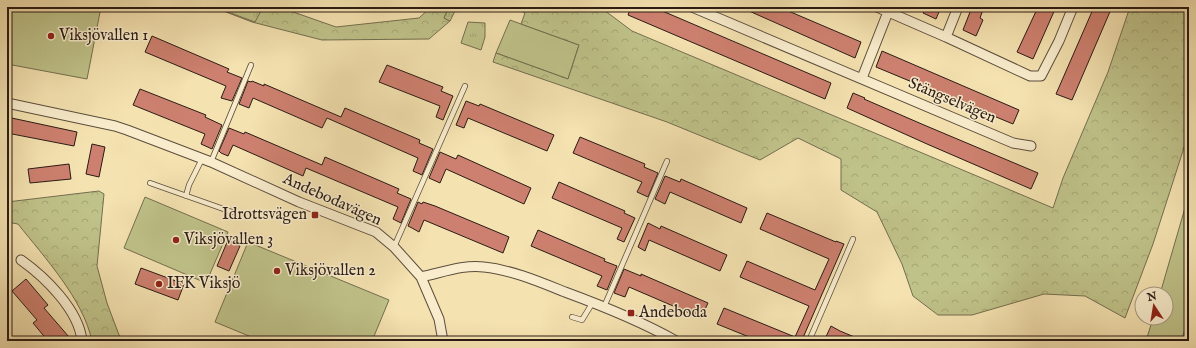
<svg xmlns="http://www.w3.org/2000/svg" width="1196" height="348" font-family="'IM FELL English',serif">
	<style>
		.grass { fill: #bfc289; stroke: #746e4f }
		.forest { fill: url(#forest-crowns); stroke: #746e4f }
		.park { fill: url(#park-tufts); stroke: #746e4f }
		.water { fill: url(#water-rules); stroke: #717b76 }
		.building { fill: #cd806f; stroke: #2a1b15 }
		.lines { fill: none; stroke-linecap: round; stroke-linejoin: round }
		.lane-casing { stroke: #5c4d3c; stroke-width: 6 }
		.street-casing { stroke: #5c4d3c; stroke-width: 11 }
		.lane { stroke: #f8eccc; stroke-width: 4.5 }
		.street { stroke: #f8eccc; stroke-width: 9 }
		.poi-dot { fill: #8f2418; stroke: #f8eccc; stroke-width: 1.5 }
		.labels { text-anchor: middle; dominant-baseline: central; stroke-width: 3; stroke-linejoin: round; paint-order: stroke }
		.poi-label { font-size: 16px; fill: #2a1b15; stroke: #f8eccc; text-anchor: start }
		.street-label { font-size: 16px; fill: #2a1b15; stroke: #f8eccc }
	</style>
	<defs>
		<pattern id="forest-crowns" width="20" height="18" patternUnits="userSpaceOnUse"><rect width="20" height="18" fill="#bfc289"/><path d="M2 6a3 3 0 1 1 6 0M12 15a3 3 0 1 1 6 0" fill="none" stroke="#a4a675"/></pattern>
		<pattern id="park-tufts" width="24" height="20" patternUnits="userSpaceOnUse"><rect width="24" height="20" fill="#bfc289"/><path d="M3 7l-1-3M5 7V3M7 7l1-3M15 17l-1-3M17 17v-4M19 17l1-3" fill="none" stroke="#a4a675"/></pattern>
		<pattern id="water-rules" width="6" height="5" patternUnits="userSpaceOnUse"><rect width="6" height="5" fill="#a1bbb7"/><path d="M0 2.5h6" fill="none" stroke="#8ba09c"/></pattern>
	</defs>
	<rect width="100%" height="100%" fill="#f4e2b0"/>
	<filter id="stains"><feTurbulence type="fractalNoise" baseFrequency=".005" numOctaves="4"/><feColorMatrix values="0 0 0 0 .2 0 0 0 0 .09 0 0 0 0 .02 0 0 0 .5 -.17"/></filter>
	<radialGradient id="worn" r=".72"><stop offset=".6" stop-color="#630" stop-opacity="0"/><stop offset="1" stop-color="#630" stop-opacity=".3"/></radialGradient>
	<path class="grass" d="M7,7H101L87,79L7,64Z
		M510,20L579,45L568,79L496,53Z
		M1189,194V341H1146L1153,318H1166V294H1160Z
		M145,197L228,232L206,283L124,248Z
		M248,242L389,300L372,341H261L215,322Z"/>
	<path class="forest" d="M213,7H279L336,27L419,18L431,7H449L444,18L450,21L429,39L322,40L252,22Z
		M514,7H600L632,31L1053,208L1063,178L1108,72L1130,7H1189V132L1153,244L1125,318L1085,296L1044,294L972,315H938L913,296L902,264L877,212L841,190V159L798,138L760,160L667,122L493,62L496,53L568,79L579,45L521,24L525,13Z
		M99,191L104,194L97,266L107,303L119,335L126,341H92C83,299 45,258 18,224L7,222V202Z"/>
	<path class="park" d="M214,7H263L255,22Z
		M449,7H457L450,21L444,18Z
		M468,22L485,23V37L481,50L461,43Z"/>
	<path class="water" d="M1186,326H1189V341H1181Z"/>
	<path class="building" d="M631,7H653L831,83L825,99L628,15Z
		M740,7H779L861,42L855,58Z
		M926,7H941L936,19L923,13Z
		M972,7H984L980,18L983,20L976,36L963,30Z
		M1038,7H1056L1033,59L1017,52Z
		M1094,7H1112L1072,100L1056,94Z
		M152,36L229,69L227,72L242,78L232,101L221,98L226,86L145,52Z
		M882,51L1019,110L1013,124L876,67Z
		M387,65L443,87L441,91L453,96L443,120L436,117L440,106L379,82Z
		M248,81L251,82L252,81L264,86V84L341,117L345,108L420,140L419,143L433,149L422,175L413,171L418,158L327,118L322,128L253,98L249,108L239,104Z
		M140,89L206,115L205,117L222,125L212,149L201,144L205,134L133,105Z
		M853,93L865,98L864,99L924,125L1038,173L1031,189L927,144L847,108Z
		M466,101L479,106L480,104L554,135L547,151L468,118L464,128L456,125Z
		M7,117L77,132L74,146L7,133Z
		M229,128L244,134L245,132L322,165L325,157L399,189L397,193L411,199L401,223L393,219L398,207L306,168L303,176L233,145L228,156L221,153L219,151Z
		M580,137L645,164L644,167L658,173L648,197L637,192L642,182L573,153Z
		M92,144L105,147L99,177L86,174Z
		M440,152L456,159L458,155L531,188L524,204L446,169L440,183L429,178Z
		M69,164L71,179L30,183L28,169Z
		M665,176L680,182L681,179L747,208L741,223L670,192L665,204L655,199Z
		M559,182L625,211L624,213L635,218L624,242L617,239L622,228L552,198Z
		M418,202L422,204L423,202L435,206L509,237L503,253L424,220L419,232L412,228L408,226Z
		M767,213L836,242V241L844,244L802,340L803,341H759L717,324L724,308L795,337L809,306L740,277L747,261L815,290L829,259L760,229Z
		M648,223L660,229L661,226L727,255L720,271L649,240L645,251L638,247Z
		M538,230L605,259L604,261L617,266L607,290L597,286L602,276L531,246Z
		M228,240L240,246L229,271L217,266Z
		M141,268L184,284L178,300L135,284Z
		M624,269L641,276V274L708,303L701,318L629,287L625,297L614,293Z
		M26,279L48,305L44,308L69,337L65,341H48L33,323L37,320L12,291Z
		M831,326L840,331L864,341H824Z"/>
	<g class="lines">
		<g class="lane-casing">
			<path id="lane" d="M211,162L251,65
				M150,183L232,212
				M186,196L189,185L202,159
				M394,247L465,86
				M604,307L667,161
				M572,317L582,320L593,302
				M809,341L853,239"/>
		</g>
		<g class="street-casing">
			<path id="street" d="M692,7L1013,143L1031,146
				M877,7L946,37L1030,76H1041L1059,41L1073,7
				M946,37L958,7
				M862,78L888,12
				M7,103L115,126L127,130L211,162L299,202L376,232L394,247L421,277L439,319L443,341
				M21,260C45,277 79,310 82,341
				M421,277C441,273 464,264 484,267C512,270 540,282 565,292C603,306 641,321 676,341"/>
		</g>
		<use href="#lane" class="lane"/>
		<use href="#street" class="street"/>
	</g>
	<g class="poi-dot">
		<circle cx="51" cy="36" r="4"/>
		<rect x="311" y="211" width="8" height="8" rx="2"/>
		<circle cx="176" cy="240" r="4"/>
		<circle cx="277" cy="271" r="4"/>
		<circle cx="159" cy="284" r="4"/>
		<rect x="627" y="309" width="8" height="8" rx="2"/>
	</g>
	<g class="labels">
		<g class="poi-label">
			<text x="59" y="36">Viksjövallen 1</text>
			<text x="307" y="215" text-anchor="end">Idrottsvägen</text>
			<text x="184" y="240">Viksjövallen 3</text>
			<text x="285" y="271">Viksjövallen 2</text>
			<text x="167" y="284">IFK Viksjö</text>
			<text x="639" y="313">Andeboda</text>
		</g>
		<g class="street-label">
			<text transform="translate(952 101) rotate(23)">Stängselvägen</text>
			<text transform="translate(332 200) rotate(24)">Andebodavägen</text>
		</g>
	</g>
	<rect width="1196" height="348" fill="none" stroke="#f4e2b0" stroke-width="24"/>
	<rect x="8" y="8" width="1180" height="332" fill="none" stroke="#2a1b15" stroke-width="2"/>
	<rect x="12" y="12" width="1172" height="324" fill="none" stroke="#2a1b15"/>
	<g transform="translate(1154 306) rotate(348)"><circle r="19" fill="#f8eccc" stroke="#a69883"/>
	<path d="M0-3L7 15L0 10L-7 15Z" fill="#8f2418"/>
	<text y="-6" font-size="11" font-weight="bold" text-anchor="middle" fill="#2a1b15">N</text>
	</g>
	<rect width="100%" height="100%" filter="url(#stains)"/>
	<rect width="100%" height="100%" fill="url(#worn)"/>
</svg>
